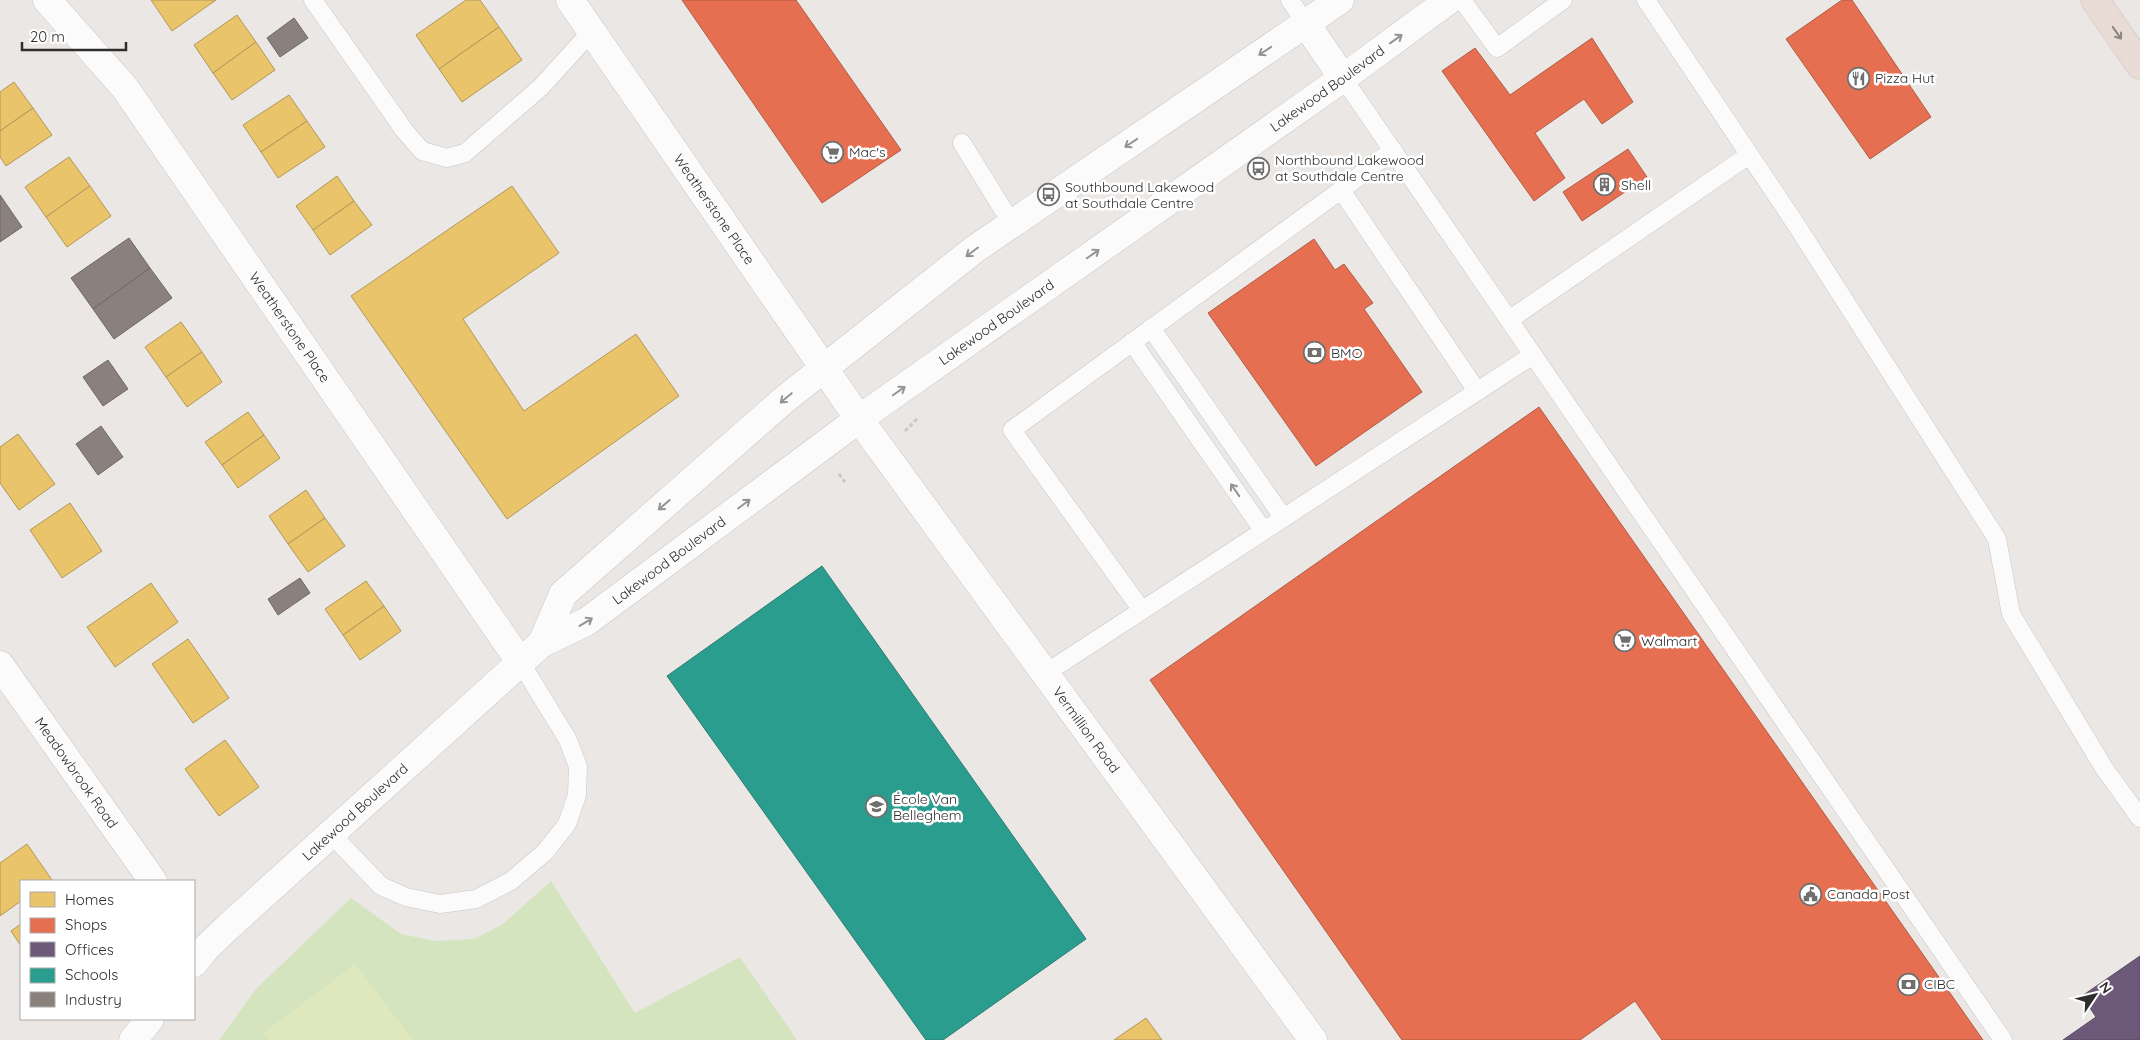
<svg xmlns="http://www.w3.org/2000/svg" width="2140" height="1040" font-family="Quicksand,sans-serif">
<rect width="100%" height="100%" fill="#ebe7e4"/>
<path fill="#d3e4bf" d="M551 881 635 1013 740 957 797 1040H219L256 989 351 898 401 934 435 941 474 939 503 924Z"/>
<path fill="#dee8bc" d="M355 964 413 1040H269L263 1033Z"/>
<g fill="#e9c46a" stroke="#b19758">
<path d="M151 0H216L172 31Z"/>
<path d="M466 0H480L499 27 439 69 416 35Z"/>
<path d="M237 15 256 42 213 73 194 45Z"/>
<path d="M499 27 522 60 462 102 439 69Z"/>
<path d="M256 42 275 70 232 100 213 73Z"/>
<path d="M14 82 33 108 0 131V92Z"/>
<path d="M289 95 307 121 261 152 243 125Z"/>
<path d="M33 108 52 135 6 166 0 157V131Z"/>
<path d="M307 121 325 147 278 178 261 152Z"/>
<path d="M69 157 90 186 46 217 25 187Z"/>
<path d="M337 176 354 201 313 230 296 206Z"/>
<path d="M90 186 111 216 67 247 46 217Z"/>
<path d="M512 186 559 253 463 319 524 411 636 334 679 396 507 519 351 296Z"/>
<path d="M354 201 372 225 330 255 313 230Z"/>
<path d="M181 322 202 352 166 377 145 347Z"/>
<path d="M202 352 222 382 187 407 166 377Z"/>
<path d="M248 412 264 435 222 465 205 442Z"/>
<path d="M18 434 55 484 19 510 0 483V447Z"/>
<path d="M264 435 280 458 238 488 222 465Z"/>
<path d="M306 490 325 518 288 544 269 516Z"/>
<path d="M70 503 102 551 62 578 30 530Z"/>
<path d="M325 518 345 546 308 572 288 544Z"/>
<path d="M366 581 384 606 343 635 325 609Z"/>
<path d="M151 583 178 622 115 667 87 627Z"/>
<path d="M384 606 401 631 360 660 343 635Z"/>
<path d="M188 639 229 698 193 723 152 664Z"/>
<path d="M225 740 259 787 219 816 185 769Z"/>
<path d="M27 844 52 880 50 881H21V901L0 916V863Z"/>
<path d="M21 924V946L11 931Z"/>
<path d="M1146 1018 1162 1040H1114Z"/>
</g>
<g fill="#e76f51" stroke="#b05c46">
<path d="M682 0H796L901 150 822 203Z"/>
<path d="M1842 0H1852L1931 117 1870 159 1786 39Z"/>
<path d="M1592 38 1633 102 1602 124 1584 99 1535 133 1565 178 1534 201 1442 71 1475 48 1510 95Z"/>
<path d="M1628 149 1647 177 1582 221 1563 192Z"/>
<path d="M1314 239 1335 270 1344 264 1373 303 1364 309 1422 392 1316 466 1208 313Z"/>
<path d="M1539 407 1983 1040H1662L1635 1001 1580 1040H1402L1150 680Z"/>
</g>
<path fill="#6d597a" stroke="#5a4c63" d="M2140 956V1040H2063L2096 1017 2082 996Z"/>
<path fill="#2a9d8f" stroke="#2b7c72" d="M822 566 1086 939 943 1040H926L667 676Z"/>
<g fill="#8a817c" stroke="#6e6865">
<path d="M294 18 308 38 280 57 267 38Z"/>
<path d="M0 195 22 227 0 242Z"/>
<path d="M129 238 150 268 93 309 71 278Z"/>
<path d="M150 268 172 298 114 339 93 309Z"/>
<path d="M108 360 128 389 103 406 83 377Z"/>
<path d="M101 426 123 457 98 475 76 444Z"/>
<path d="M300 578 310 593 278 615 268 599Z"/>
</g>
<g fill="none" stroke-linecap="round" stroke-linejoin="round">
<defs>
<g id="lane">
<path d="M313 0 404 130 422 151 447 158 465 153 541 87 591 32"/>
<path d="M1290 0 1306 24"/>
<path d="M1462 0 1497 48 1563 0"/>
<path d="M1646 0 1797 226 1997 539 2011 614 2104 768 2140 818"/>
<path d="M1343 78 2003 1040"/>
<path d="M962 143 1012 224"/>
<path d="M1393 150 1341 190 1477 391"/>
<path d="M1509 320 1749 155"/>
<path d="M1151 328 1283 517"/>
<path d="M1132 342 1263 530"/>
<path d="M1141 609 1012 430 1341 190"/>
<path d="M1046 673 1533 355"/>
<path d="M331 834 381 886 406 897 440 904 476 899 511 881 545 852 567 824 577 795 578 767 568 740 521 663"/>
</g>
<g id="street">
<path id="s1" d="M47 0 125 88 521 663"/>
<path id="s2" d="M570 0 859 419 1313 1040"/>
<path d="M1306 24 1343 78"/>
<path id="s3" d="M0 665 153 881"/>
</g>
<g id="secondary">
<path d="M542 643 563 594 785 399 975 249 1340 0"/>
<path id="s4" d="M194 963 205 949 229 926 542 643 586 622 859 419 1343 78 1449 0"/>
<path d="M133 1040 150 1019"/>
</g>
<path id="highway" d="M2095 0 2140 65"/>
</defs>
<use href="#lane" stroke="#c7c6c6" stroke-width="19"/>
<use href="#street" stroke="#c7c6c6" stroke-width="29"/>
<use href="#secondary" stroke="#c7c6c6" stroke-width="29"/>
<use href="#highway" stroke="#c6c4c4" stroke-width="29"/>
<g stroke="#c8c7c7" stroke-width="3" stroke-dasharray="4 2.5" stroke-linecap="butt">
<path d="M905 431 917 419"/>
<path d="M839 474 845 482"/>
</g>
<use href="#lane" stroke="#fcfbfb" stroke-width="18"/>
<use href="#street" stroke="#fcfbfb" stroke-width="28"/>
<use href="#secondary" stroke="#fcfbfb" stroke-width="28"/>
<use href="#highway" stroke="#e9dcd6" stroke-width="28"/>
</g>
<defs><path id="oneway-shaft" d="M-6 0H5M1.5-3L5.5 0L1.5 3" fill="none" stroke-width="1.6" stroke-linecap="round" stroke-linejoin="round" transform="scale(1.25)"/></defs>
<use stroke="#8c8582" href="#oneway-shaft" transform="translate(2117 33) rotate(55)"/>
<g stroke="#959494">
<use href="#oneway-shaft" transform="translate(1396 39) rotate(-36)"/>
<use href="#oneway-shaft" transform="translate(1265 51) rotate(146)"/>
<use href="#oneway-shaft" transform="translate(1131 143) rotate(146)"/>
<use href="#oneway-shaft" transform="translate(972 252) rotate(143)"/>
<use href="#oneway-shaft" transform="translate(1093 254) rotate(-35)"/>
<use href="#oneway-shaft" transform="translate(899 391) rotate(-35)"/>
<use href="#oneway-shaft" transform="translate(786 398) rotate(140)"/>
<use href="#oneway-shaft" transform="translate(1235 490) rotate(-125)"/>
<use href="#oneway-shaft" transform="translate(744 504) rotate(-37)"/>
<use href="#oneway-shaft" transform="translate(664 505) rotate(139)"/>
<use href="#oneway-shaft" transform="translate(586 622) rotate(-31)"/>
</g>
<defs>
<symbol id="restaurant-ring" viewBox="-11 -11 22 22"><circle r="9.5" fill="#fff" stroke="#706f6e" stroke-width="1.5"/><path d="M-5-6h1v4h1v-4h1v4h1v-4h1v5L-1.5 .5V6h-2V.5L-5-1ZM5-6V6H3V1.5H1.5Q1.5-4 5-6Z" fill="#706f6e"/></symbol>
<symbol id="supermarket-ring" viewBox="-11 -11 22 22"><circle r="9.5" fill="#fff" stroke="#706f6e" stroke-width="1.5"/><path d="M-6-5.5h2.5l.6 2H6L4.5 2H-2.5L-4.4-4H-6ZM-1.5 3.2a1.3 1.3 0 1 0 .1 0ZM3 3.2a1.3 1.3 0 1 0 .1 0Z" fill="#706f6e"/></symbol>
<symbol id="bus-ring" viewBox="-11 -11 22 22"><circle r="9.5" fill="#fff" stroke="#706f6e" stroke-width="1.5"/><path d="M-5-6H5V4H4V6H2V4H-2V6H-4V4H-5ZM-3.5-4V0h7V-4ZM-3.5 1.2v1.5H-2V1.2ZM2 1.2v1.5H3.5V1.2Z" fill="#706f6e"/></symbol>
<symbol id="building-ring" viewBox="-11 -11 22 22"><circle r="9.5" fill="#fff" stroke="#706f6e" stroke-width="1.5"/><path d="M-4-6H4V6H1V3H-1V6H-4ZM-2.5-4.3h1.7v1.8h-1.7ZM.8-4.3h1.7v1.8H.8ZM-2.5-1h1.7V.8h-1.7ZM.8-1h1.7V.8H.8Z" fill="#706f6e"/></symbol>
<symbol id="bank-ring" viewBox="-11 -11 22 22"><circle r="9.5" fill="#fff" stroke="#706f6e" stroke-width="1.5"/><path d="M-6-4H6V4H-6ZM0-2.3a2.3 2.3 0 1 0 0 4.6a2.3 2.3 0 1 0 0-4.6Z" fill="#706f6e"/></symbol>
<symbol id="school-ring" viewBox="-11 -11 22 22"><circle r="9.5" fill="#fff" stroke="#706f6e" stroke-width="1.5"/><path d="M0-5L7-2L0 1L-7-2ZM-4 1L0 2.5L4 1V4Q0 6-4 4Z" fill="#706f6e"/></symbol>
<symbol id="civic-ring" viewBox="-11 -11 22 22"><circle r="9.5" fill="#fff" stroke="#706f6e" stroke-width="1.5"/><path d="M-.6-6.5H3V-4.5H.6V-3L4-1V1h2V6H-6V1h2V-1L-.6-3ZM-1.2 2.5V6h2.4V2.5Z" fill="#706f6e"/></symbol>
</defs>
<g fill-rule="evenodd">
<use href="#restaurant-ring" x="1846" y="66" width="25" height="25"/>
<use href="#supermarket-ring" x="820" y="140" width="25" height="25"/>
<use href="#bus-ring" x="1246" y="156" width="25" height="25"/>
<use href="#building-ring" x="1592" y="172" width="25" height="25"/>
<use href="#bus-ring" x="1036" y="182" width="25" height="25"/>
<use href="#bank-ring" x="1302" y="340" width="25" height="25"/>
<use href="#supermarket-ring" x="1612" y="628" width="25" height="25"/>
<use href="#school-ring" x="864" y="794" width="25" height="25"/>
<use href="#civic-ring" x="1798" y="882" width="25" height="25"/>
<use href="#bank-ring" x="1896" y="972" width="25" height="25"/>
</g>
<g text-anchor="middle" dominant-baseline="central" stroke-width="5" stroke-linejoin="round" paint-order="stroke">
<g font-size="14" fill="#2e2e2e" stroke="#fff" text-anchor="start">
<text x="1875" y="78">Pizza Hut</text>
<text x="849" y="152">Mac's</text>
<text x="1275" y="160">Northbound Lakewood<tspan x="1275" dy="16">at Southdale Centre</tspan></text>
<text x="1621" y="185">Shell</text>
<text x="1065" y="187">Southbound Lakewood<tspan x="1065" dy="16">at Southdale Centre</tspan></text>
<text x="1331" y="353">BMO</text>
<text x="1641" y="641">Walmart</text>
<text x="893" y="799">École Van<tspan x="893" dy="16">Belleghem</tspan></text>
<text x="1827" y="894">Canada Post</text>
<text x="1924" y="984">CIBC</text>
</g>
<g font-size="14" fill="#2e2e2e" stroke="#fff">
<text stroke="none"><textPath href="#s4" startOffset="1435">Lakewood Boulevard</textPath></text>
<text stroke="none"><textPath href="#s2" startOffset="254">Weatherstone Place</textPath></text>
<text stroke="none"><textPath href="#s4" startOffset="1030">Lakewood Boulevard</textPath></text>
<text stroke="none"><textPath href="#s1" startOffset="408">Weatherstone Place</textPath></text>
<text stroke="none"><textPath href="#s4" startOffset="625">Lakewood Boulevard</textPath></text>
<text stroke="none"><textPath href="#s2" startOffset="894">Vermillion Road</textPath></text>
<text stroke="none"><textPath href="#s3" startOffset="132">Meadowbrook Road</textPath></text>
<text stroke="none"><textPath href="#s4" startOffset="221">Lakewood Boulevard</textPath></text>
</g>
</g>
<rect x="20" y="880" width="175" height="140" fill="#ffffff" stroke="#ababab"/>
<rect x="30" y="892" width="25" height="15" fill="#e9c46a" stroke="#ababab"/>
<text x="65" y="905" font-size="15" fill="#2e2e2e">Homes</text>
<rect x="30" y="918" width="25" height="15" fill="#e76f51" stroke="#ababab"/>
<text x="65" y="930" font-size="15" fill="#2e2e2e">Shops</text>
<rect x="30" y="942" width="25" height="15" fill="#6d597a" stroke="#ababab"/>
<text x="65" y="955" font-size="15" fill="#2e2e2e">Offices</text>
<rect x="30" y="968" width="25" height="15" fill="#2a9d8f" stroke="#ababab"/>
<text x="65" y="980" font-size="15" fill="#2e2e2e">Schools</text>
<rect x="30" y="992" width="25" height="15" fill="#8a817c" stroke="#ababab"/>
<text x="65" y="1005" font-size="15" fill="#2e2e2e">Industry</text>
<g transform="translate(2095 995) rotate(55)" stroke="#ffffff" stroke-width="4" paint-order="stroke">
<path d="M0-4L9 19L0 12L-9 19Z" fill="#2e2e2e"/>
<text y="-8" font-size="14" font-weight="bold" text-anchor="middle" fill="#2e2e2e">N</text>
</g>
<path d="M22 42v8h104v-8" fill="none" stroke="#2e2e2e" stroke-width="2.5"/>
<text x="30" y="42" font-size="15" fill="#2e2e2e" stroke="#ffffff" stroke-width="4" paint-order="stroke">20 m</text>
</svg>
